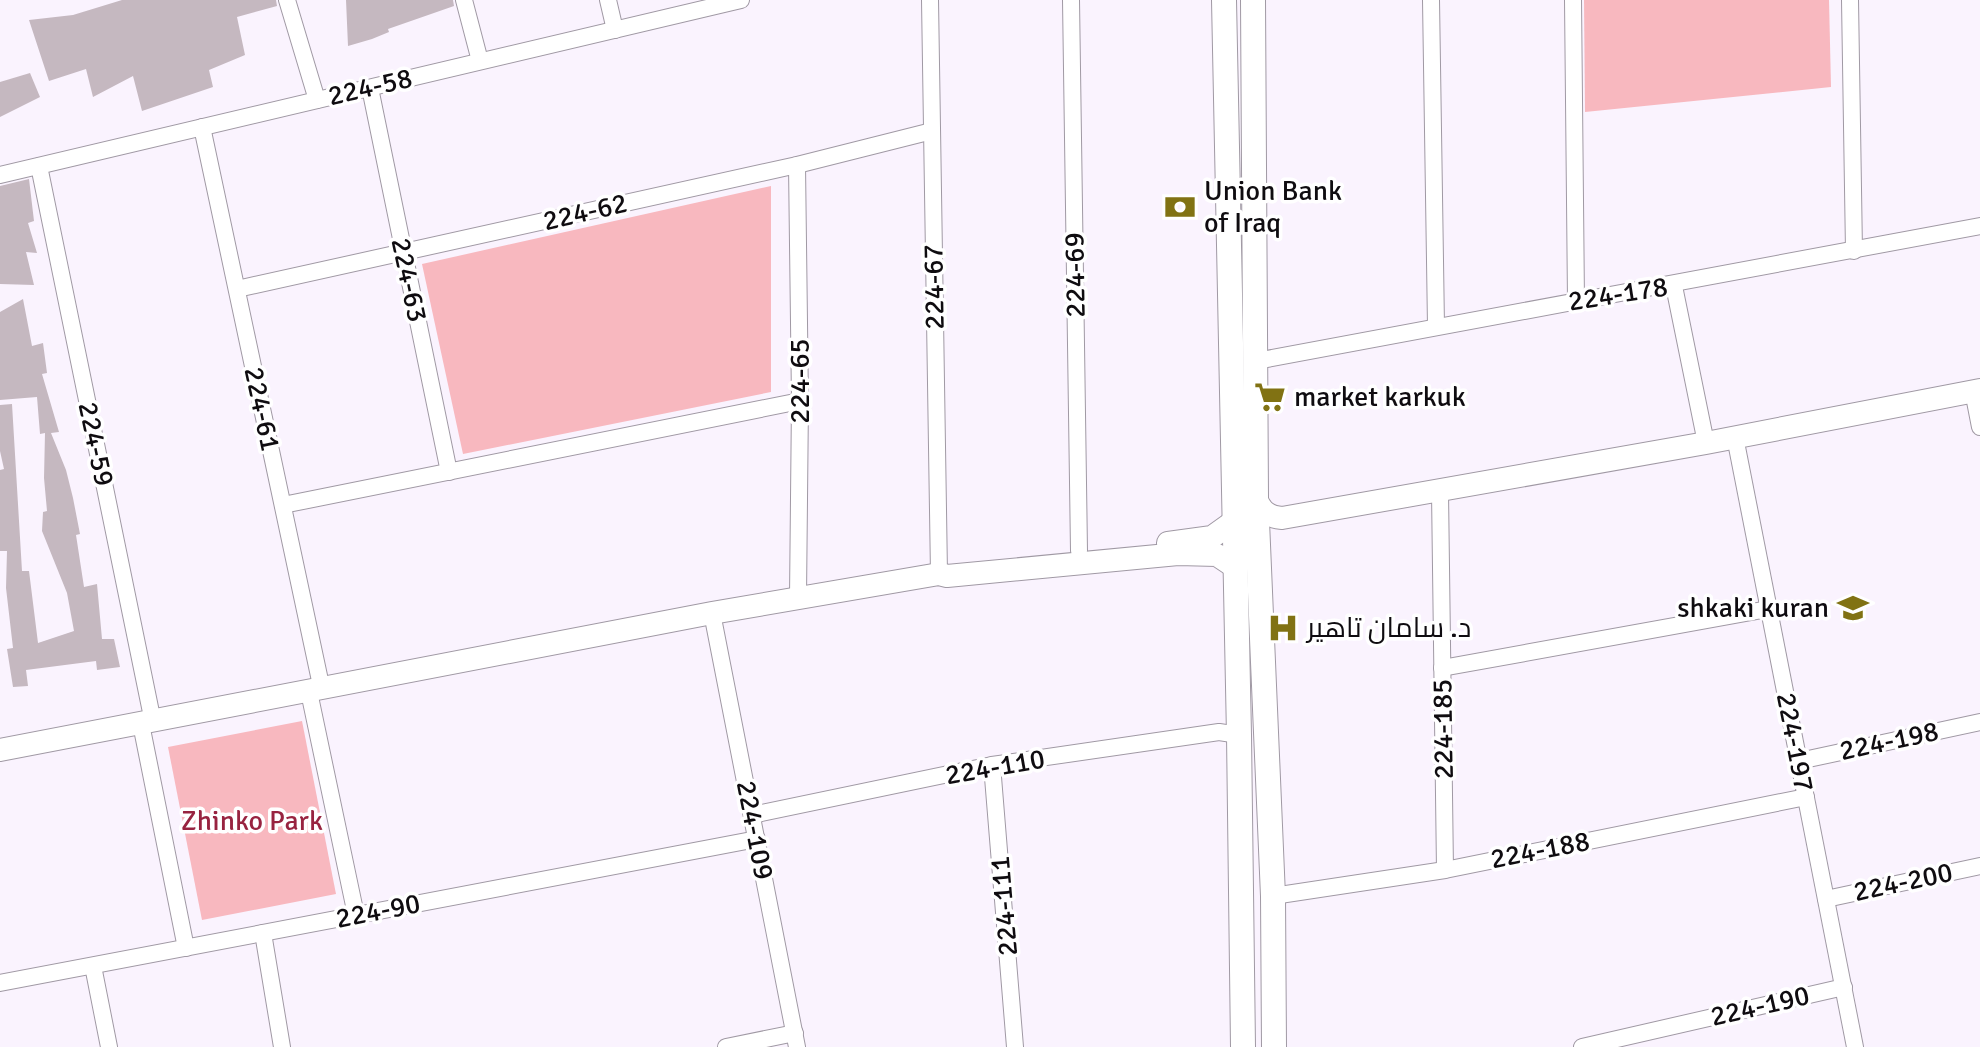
<svg xmlns="http://www.w3.org/2000/svg" width="1980" height="1047" font-family="Signika,Cairo,sans-serif">
<rect width="100%" height="100%" fill="#faf3fe"/>
<g fill="#f8b8bf">
<path d="M1584 0H1829L1831 87 1585 112Z"/>
<path d="M771 186V392L463 454 422 264Z"/>
<path d="M302 721 336 894 202 920 168 747Z"/>
</g>
<g fill="#c5b8c0">
<path d="M122 0H276L277 6 237 17 245 55 209 70 213 87 142 111 133 76 93 97 86 69 49 81 29 20 73 15Z"/>
<path d="M346 0H453L454 6 388 29 389 32 372 39 348 46Z"/>
<path d="M30 73 40 97 0 117V82Z"/>
<path d="M29 179 34 221 28 223 37 253 26 252 34 285 0 284V186Z"/>
<path d="M23 299 32 346 43 343 47 373 42 374 59 432 51 433 66 470 73 498 80 534 76 535 84 587 97 584 102 639H114L120 667 97 670 96 661 26 670 28 686 13 687 7 649 13 648 6 588 7 551H0V470L4 469 0 451V405L12 404 22 571H29L38 643 74 631 67 593 42 531 43 512 47 511 44 478 45 433 40 434 37 397 0 400V312Z"/>
</g>
<g fill="none" stroke-linecap="round" stroke-linejoin="round">
<defs>
<g id="street">
<path d="M287 0 317 100"/>
<path d="M464 0 480 61"/>
<path d="M608 0 615 30"/>
<path d="M930 0 939 574"/>
<path d="M1071 0 1079 551"/>
<path d="M1431 0 1436 326"/>
<path d="M1573 0 1576 301"/>
<path d="M1850 0 1854 251"/>
<path d="M370 88 449 472"/>
<path d="M202 127 322 690"/>
<path d="M797 165 800 401 798 597"/>
<path d="M39 166 153 722"/>
<path d="M0 175 741 0"/>
<path d="M1674 286 1706 443"/>
<path d="M237 289 797 165 932 131"/>
<path d="M1256 361C1497 314 1739 273 1980 226"/>
<path d="M1973 391 1980 427"/>
<path d="M1735 437 1855 1047"/>
<path d="M1440 492 1445 870"/>
<path d="M283 505 800 401"/>
<path d="M712 613 797 1047"/>
<path d="M1442 668 1768 609"/>
<path d="M309 692 356 915"/>
<path d="M141 724 186 948"/>
<path d="M1799 761 1980 722"/>
<path d="M992 765 1015 1047"/>
<path d="M752 815 992 765 1219 732 1239 735"/>
<path d="M1273 896 1445 870 1806 797"/>
<path d="M1826 899 1980 866"/>
<path d="M263 933 282 1047"/>
<path d="M93 966 109 1047"/>
<path d="M0 983 757 839"/>
<path d="M726 1047 795 1033"/>
<path d="M1582 1047 1844 987"/>
</g>
<g id="secondary">
<path d="M1256 498C1261 511 1268 517 1282 518L1706 443 1980 390"/>
<path d="M1168 543 1212 537 1233 522"/>
<path d="M0 750 712 613 939 574 947 576 1178 554 1217 555 1235 567"/>
</g>
<g id="primary">
<path d="M1224 0 1239 735 1243 1047"/>
<path d="M1253 0 1256 498 1273 896 1274 1047"/>
</g>
</defs>
<use href="#street" stroke="#a099a4" stroke-width="18"/>
<use href="#secondary" stroke="#a099a4" stroke-width="24"/>
<use href="#primary" stroke="#a099a4" stroke-width="26"/>
<use href="#street" stroke="#fff" stroke-width="16"/>
<use href="#secondary" stroke="#fff" stroke-width="22"/>
<use href="#primary" stroke="#fff" stroke-width="24"/>
</g>
<defs>
<symbol id="bank-bare" viewBox="-9 -9 18 18"><path d="M-6-4H6V4H-6ZM0-2.3a2.3 2.3 0 1 0 0 4.6a2.3 2.3 0 1 0 0-4.6Z" fill="#817213" stroke="#fff" stroke-width="2.5" paint-order="stroke"/></symbol>
<symbol id="supermarket-bare" viewBox="-9 -9 18 18"><path d="M-6-5.5h2.5l.6 2H6L4.5 2H-2.5L-4.4-4H-6ZM-1.5 3.2a1.3 1.3 0 1 0 .1 0ZM3 3.2a1.3 1.3 0 1 0 .1 0Z" fill="#817213" stroke="#fff" stroke-width="2.5" paint-order="stroke"/></symbol>
<symbol id="school-bare" viewBox="-9 -9 18 18"><path d="M0-5L7-2L0 1L-7-2ZM-4 1L0 2.5L4 1V4Q0 6-4 4Z" fill="#817213" stroke="#fff" stroke-width="2.5" paint-order="stroke"/></symbol>
<symbol id="hospital-bare" viewBox="-9 -9 18 18"><path d="M-5-5h3v3.5h4V-5h3V5h-3V1.5h-4V5h-3Z" fill="#817213" stroke="#fff" stroke-width="2.5" paint-order="stroke"/></symbol>
</defs>
<g fill-rule="evenodd">
<use href="#bank-bare" x="1158" y="185" width="44" height="44"/>
<use href="#supermarket-bare" x="1248" y="375" width="44" height="44"/>
<use href="#school-bare" x="1831" y="586" width="44" height="44"/>
<use href="#hospital-bare" x="1261" y="606" width="44" height="44"/>
</g>
<g text-anchor="middle" dominant-baseline="central" stroke-width="7" stroke-linejoin="round" paint-order="stroke">
<g font-size="28" fill="#0f0c10" stroke="#fff">
<text transform="translate(370 87) rotate(-13)">224-58</text>
<text transform="translate(585 212) rotate(-13)">224-62</text>
<text transform="translate(1075 275) rotate(-91)">224-69</text>
<text transform="translate(409 280) rotate(78)">224-63</text>
<text transform="translate(934 287) rotate(-91)">224-67</text>
<text transform="translate(1618 294) rotate(-9)">224-178</text>
<text transform="translate(800 381) rotate(-90)">224-65</text>
<text transform="translate(262 409) rotate(78)">224-61</text>
<text transform="translate(96 444) rotate(78)">224-59</text>
<text transform="translate(1443 729) rotate(-91)">224-185</text>
<text transform="translate(1889 741) rotate(-12)">224-198</text>
<text transform="translate(1795 742) rotate(79)">224-197</text>
<text transform="translate(995 767) rotate(-10)">224-110</text>
<text transform="translate(755 830) rotate(79)">224-109</text>
<text transform="translate(1540 850) rotate(-11)">224-188</text>
<text transform="translate(1903 882) rotate(-12)">224-200</text>
<text transform="translate(1004 906) rotate(-95)">224-111</text>
<text transform="translate(378 911) rotate(-11)">224-90</text>
<text transform="translate(1760 1006) rotate(-13)">224-190</text>
</g>
<g font-size="28" fill="#0f0c10" stroke="#fff" text-anchor="start">
<text x="1204" y="191">Union Bank<tspan x="1204" dy="32">of Iraq</tspan></text>
<text x="1294" y="397">market karkuk</text>
<text x="1829" y="608" text-anchor="end">shkaki kuran</text>
<text x="1307" y="628">د. سامان تاهیر</text>
</g>
<g font-size="28" fill="#982340" stroke="#fff">
<text x="252" y="821">Zhinko Park</text>
</g>
</g>
</svg>
